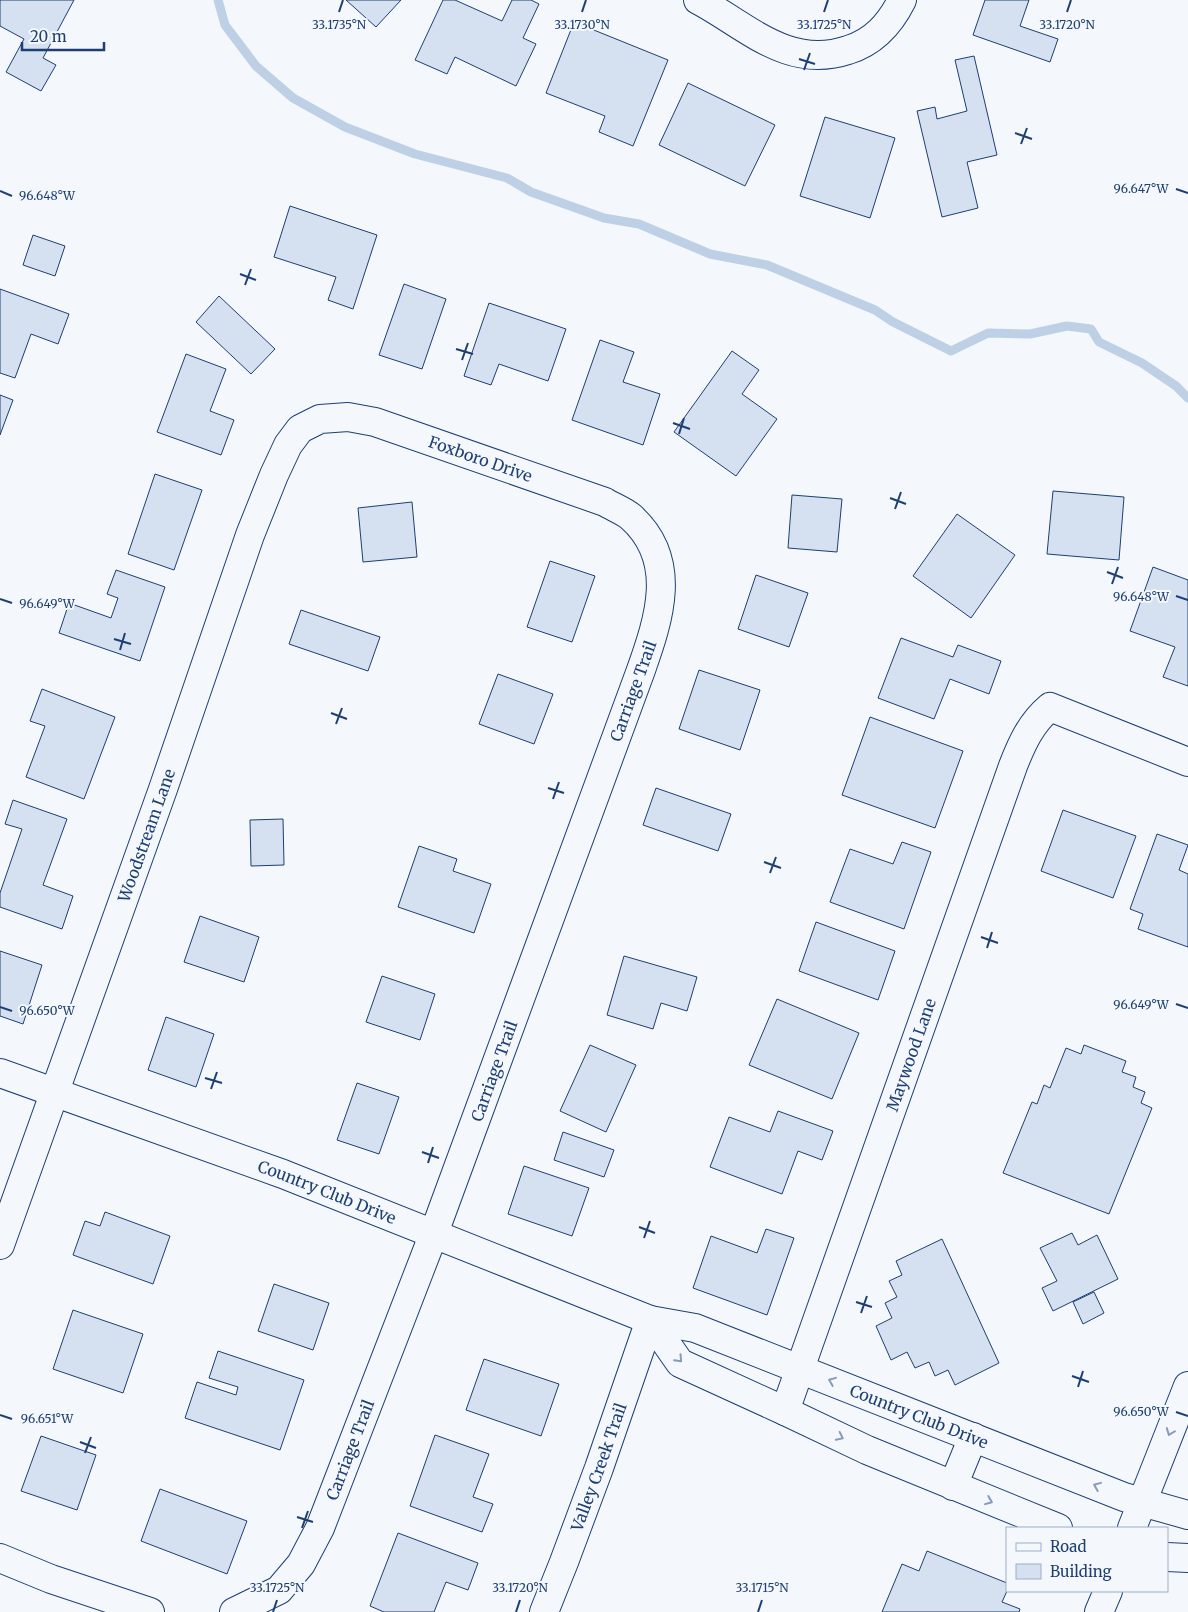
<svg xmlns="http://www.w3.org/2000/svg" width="1188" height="1612" font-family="Merriweather,serif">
<rect width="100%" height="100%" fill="#f4f7fb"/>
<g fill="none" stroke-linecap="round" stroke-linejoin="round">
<path stroke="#bed0e5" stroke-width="9" d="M218 0 225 25 256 66 293 98 345 127 415 154 507 178 531 192 604 218 639 224 710 254 767 265 875 310 893 322 951 351 988 333 1030 334 1067 326 1091 329 1099 342 1142 363 1176 386 1188 398"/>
</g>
<g fill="#d5e0f0" stroke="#1d3f73">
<path d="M0 0H74L43 58 56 65 41 91 6 72 24 39 0 26Z"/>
<path d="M346 0H401L376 27Z"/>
<path d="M443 0H455L502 21 512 0H531L539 4 523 38 536 44 516 86 455 57 447 74 415 60Z"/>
<path d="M985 0H1029L1020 26 1058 39 1050 62 973 35Z"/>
<path d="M574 22 668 60 633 146 599 132 605 116 546 93Z"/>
<path d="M974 56 997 155 967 162 978 208 942 217 917 111 935 107 937 119 967 111 955 60Z"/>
<path d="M688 83 775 125 745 186 659 145Z"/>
<path d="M825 117 895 138 870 218 800 196Z"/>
<path d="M290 206 377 235 353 309 328 300 336 277 274 257Z"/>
<path d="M33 235 65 246 55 276 23 265Z"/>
<path d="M404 284 446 299 422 369 379 355Z"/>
<path d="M0 289 69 314 58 344 31 334 15 378 0 373Z"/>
<path d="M219 296 275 349 251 374 196 322Z"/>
<path d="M489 303 566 329 548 381 499 364 491 385 464 376Z"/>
<path d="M600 340 634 352 623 382 660 394 643 445 572 420Z"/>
<path d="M732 351 759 370 742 394 777 419 736 476 674 432Z"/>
<path d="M186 354 226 369 210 411 234 420 221 455 157 432Z"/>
<path d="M0 395 13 400 0 435Z"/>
<path d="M155 474 202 490 174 570 128 554Z"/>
<path d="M1053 491 1124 497 1119 560 1047 554Z"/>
<path d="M792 495 842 499 837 552 788 548Z"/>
<path d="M412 502 417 557 363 562 358 508Z"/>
<path d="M957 514 1015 555 971 618 913 576Z"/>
<path d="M550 561 595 576 572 642 527 627Z"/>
<path d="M1153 567 1188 580V686L1163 677 1175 647 1130 631Z"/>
<path d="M116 570 165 587 140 661 59 633 69 603 111 618 118 598 107 594Z"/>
<path d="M756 575 808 593 789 647 738 629Z"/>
<path d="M301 610 380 637 368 671 289 644Z"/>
<path d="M901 638 953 657 958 645 1001 661 989 694 950 679 934 719 878 698Z"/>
<path d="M699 670 760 690 740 750 679 729Z"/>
<path d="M498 674 553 694 534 744 479 724Z"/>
<path d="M42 689 115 717 84 799 26 777 45 726 30 721Z"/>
<path d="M870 717 963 751 935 828 842 795Z"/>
<path d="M656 788 731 814 718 851 643 825Z"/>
<path d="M13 800 67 819 43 885 73 896 62 929 0 907V893L22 829 5 824Z"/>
<path d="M1063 810 1136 836 1113 898 1041 871Z"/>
<path d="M283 819 284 865 251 866 250 820Z"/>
<path d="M1157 834 1188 845 1179 870 1188 874V947L1138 929 1143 914 1130 909Z"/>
<path d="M902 842 931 852 904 929 830 902 850 849 893 864Z"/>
<path d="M419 846 457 859 453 871 491 884 474 933 398 907Z"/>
<path d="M200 916 259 937 244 982 184 962Z"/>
<path d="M816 922 895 951 878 1000 799 971Z"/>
<path d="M0 951 42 965 23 1024 0 1016Z"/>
<path d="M624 956 697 977 687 1011 661 1003 653 1029 607 1015Z"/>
<path d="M382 976 435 994 420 1040 366 1022Z"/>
<path d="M777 999 859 1033 832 1099 749 1065Z"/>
<path d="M166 1017 214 1034 196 1087 148 1070Z"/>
<path d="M590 1045 636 1065 606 1132 560 1111Z"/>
<path d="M1084 1045 1126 1061 1122 1072 1136 1077 1133 1087 1145 1092 1141 1103 1152 1108 1109 1214 1003 1173 1032 1102 1037 1104 1044 1085 1050 1088 1066 1048 1081 1054Z"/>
<path d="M357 1083 399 1097 379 1154 337 1140Z"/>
<path d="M778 1111 833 1131 822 1160 798 1151 782 1194 710 1167 729 1117 770 1132Z"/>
<path d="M563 1132 614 1150 604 1177 554 1160Z"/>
<path d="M524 1166 589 1188 572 1236 508 1214Z"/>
<path d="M105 1212 170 1236 153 1284 73 1255 85 1221 100 1226Z"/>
<path d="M766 1229 794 1238 767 1315 693 1288 711 1236 757 1253Z"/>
<path d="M1072 1233 1078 1245 1097 1235 1118 1279 1053 1311 1042 1288 1057 1281 1040 1248Z"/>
<path d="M942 1239 999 1363 955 1385 948 1370 935 1376 929 1362 915 1368 907 1352 891 1360 876 1326 892 1318 885 1303 897 1297 889 1281 902 1275 896 1261Z"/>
<path d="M274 1284 329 1303 313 1350 258 1331Z"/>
<path d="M1094 1292 1104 1313 1083 1324 1073 1302Z"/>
<path d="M73 1310 143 1334 123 1393 53 1369Z"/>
<path d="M218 1351 304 1380 280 1450 185 1418 197 1382 236 1395 238 1387 209 1378Z"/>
<path d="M484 1359 559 1384 541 1436 466 1410Z"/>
<path d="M435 1435 489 1454 473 1497 493 1504 482 1532 410 1506Z"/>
<path d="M41 1436 96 1455 77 1510 21 1491Z"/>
<path d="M160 1489 247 1521 227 1574 141 1541Z"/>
<path d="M398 1533 478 1563 468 1590 446 1582 434 1612H384L370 1606Z"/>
<path d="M927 1551 1007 1583V1591L1002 1602 1020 1609 1019 1612H882L902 1564 919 1571Z"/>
</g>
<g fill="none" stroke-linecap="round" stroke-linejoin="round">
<defs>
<g id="minor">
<path d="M698 0C747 26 788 70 848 50 874 42 890 24 902 0"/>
<path id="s1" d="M0 1073 283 1174 650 1320 695 1328 1124 1497 1188 1515"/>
<path id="s2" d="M0 1245 163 789 250 535 274 475 288 445 300 429 320 419 348 417 375 422 605 502C613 507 624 511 631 517 679 560 659 619 641 670L434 1233 320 1528 301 1564 279 1590 234 1612"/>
<path d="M650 1320 680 1363 785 1411 867 1450 1058 1528"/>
<path id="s3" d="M785 1411 1013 766C1022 743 1031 723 1050 707L1188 762"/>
<path d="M953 1486 973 1437"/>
<path d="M1167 1557 1188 1558"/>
<path d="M0 1558 51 1579 150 1612"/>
<path id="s4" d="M544 1612 564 1562 599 1468 650 1320"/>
</g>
<g id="major">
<path d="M1132 1528 1188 1386"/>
<path d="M1099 1612 1108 1591"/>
</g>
</defs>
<use href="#minor" stroke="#1d3f73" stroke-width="30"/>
<use href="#major" stroke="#1d3f73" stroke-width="30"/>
<use href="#minor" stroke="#f4f7fb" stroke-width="28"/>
<use href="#major" stroke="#f4f7fb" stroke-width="28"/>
</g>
<defs><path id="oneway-chevron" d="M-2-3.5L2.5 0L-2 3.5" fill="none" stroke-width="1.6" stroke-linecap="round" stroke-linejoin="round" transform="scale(1.25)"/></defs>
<g stroke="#889bb7">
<use href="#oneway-chevron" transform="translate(679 1359) rotate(47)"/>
<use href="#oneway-chevron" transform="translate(832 1381) rotate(-158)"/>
<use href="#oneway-chevron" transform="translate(1170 1432) rotate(111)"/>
<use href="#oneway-chevron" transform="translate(840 1437) rotate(26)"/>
<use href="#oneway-chevron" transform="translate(1097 1486) rotate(-158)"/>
<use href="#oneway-chevron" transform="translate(989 1501) rotate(22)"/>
</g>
<path fill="none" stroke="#1d3f73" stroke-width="2" d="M339 12 343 0M582 12 586 0M824 12 828 0M1067 12 1071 0M799 59 815 64M804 70 810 53M1015 133 1032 139M1021 144 1027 128M1176 189 1188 193M0 191 12 196M240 274 256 280M245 285 251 269M456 349 473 354M462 360 468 343M673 423 690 429M679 434 684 418M890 498 906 504M895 509 901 492M1107 572 1123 578M1112 584 1118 567M1176 596 1188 600M0 599 12 603M114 639 131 644M120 650 125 633M331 713 347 719M336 724 342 708M548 788 564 793M553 799 559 782M764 862 781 868M770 873 776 857M981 937 998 943M987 948 992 932M1176 1004 1188 1008M0 1007 12 1011M205 1078 222 1083M211 1089 217 1072M422 1152 439 1158M428 1163 433 1147M639 1227 655 1233M644 1238 650 1221M856 1302 872 1307M861 1313 867 1296M1072 1376 1089 1382M1078 1387 1083 1371M1176 1412 1188 1416M0 1415 12 1419M80 1442 96 1448M85 1453 91 1437M297 1517 313 1522M302 1528 308 1511M273 1612 277 1600M516 1612 520 1600M758 1612 762 1600"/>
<g text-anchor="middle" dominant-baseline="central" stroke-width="4" stroke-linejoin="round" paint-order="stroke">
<g font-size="16" fill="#1d3f73" stroke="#f4f7fb">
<text stroke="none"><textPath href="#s2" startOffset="1060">Foxboro Drive</textPath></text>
<text transform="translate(633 691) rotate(-70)">Carriage Trail</text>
<text stroke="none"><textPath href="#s2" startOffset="435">Woodstream Lane</textPath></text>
<text stroke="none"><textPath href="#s3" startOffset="378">Maywood Lane</textPath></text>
<text transform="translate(494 1071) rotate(-70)">Carriage Trail</text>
<text stroke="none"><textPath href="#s1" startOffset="348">Country Club Drive</textPath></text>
<text stroke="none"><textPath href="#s1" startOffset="982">Country Club Drive</textPath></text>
<text transform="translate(350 1450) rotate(-69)">Carriage Trail</text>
<text stroke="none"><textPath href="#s4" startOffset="155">Valley Creek Trail</textPath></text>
</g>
</g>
<g font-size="12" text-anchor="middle" fill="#1d3f73" stroke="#f4f7fb" stroke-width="4" stroke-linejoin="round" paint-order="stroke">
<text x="339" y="29">33.1735°N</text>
<text x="582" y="29">33.1730°N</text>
<text x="824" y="29">33.1725°N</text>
<text x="1067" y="29">33.1720°N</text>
<text x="1141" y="193">96.647°W</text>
<text x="47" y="200">96.648°W</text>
<text x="1141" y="601">96.648°W</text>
<text x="47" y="608">96.649°W</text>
<text x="1141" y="1009">96.649°W</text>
<text x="47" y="1015">96.650°W</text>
<text x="1141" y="1416">96.650°W</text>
<text x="47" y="1423">96.651°W</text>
<text x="277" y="1592">33.1725°N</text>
<text x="520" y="1592">33.1720°N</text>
<text x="762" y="1592">33.1715°N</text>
</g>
<rect x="1006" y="1527" width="162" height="65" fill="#f4f7fb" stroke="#9eadc5"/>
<rect x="1016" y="1543" width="25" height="8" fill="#f4f7fb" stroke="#9eadc5"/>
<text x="1050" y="1552" font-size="15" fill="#1d3f73">Road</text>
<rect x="1016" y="1564" width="25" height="15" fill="#d5e0f0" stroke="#9eadc5"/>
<text x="1050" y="1577" font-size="15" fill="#1d3f73">Building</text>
<path d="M22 42v8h82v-8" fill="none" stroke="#1d3f73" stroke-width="2.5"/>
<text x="30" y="42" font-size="15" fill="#1d3f73" stroke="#f4f7fb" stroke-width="4" paint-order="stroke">20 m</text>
</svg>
